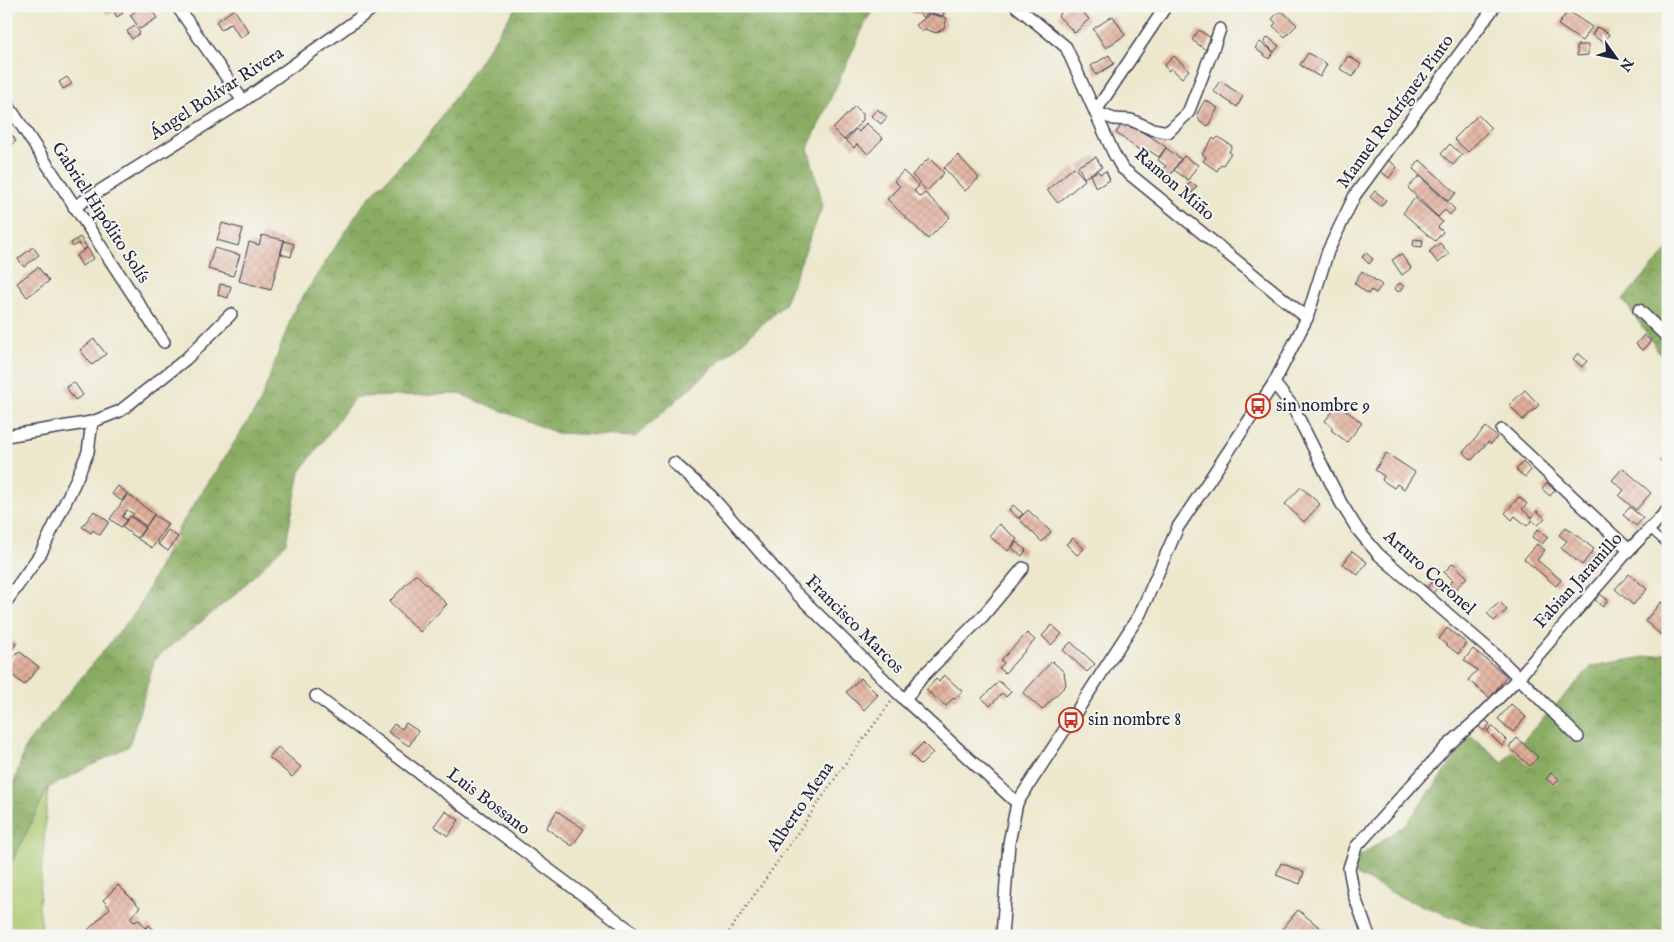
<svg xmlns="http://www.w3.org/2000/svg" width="1674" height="942" font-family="'IM FELL English',serif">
<defs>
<pattern id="forest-crowns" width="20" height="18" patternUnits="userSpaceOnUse" patternTransform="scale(1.25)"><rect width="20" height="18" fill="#89ac62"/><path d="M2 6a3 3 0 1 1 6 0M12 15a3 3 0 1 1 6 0" fill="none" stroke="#708c52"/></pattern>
<pattern id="building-cross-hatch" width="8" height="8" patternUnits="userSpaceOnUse" patternTransform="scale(1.25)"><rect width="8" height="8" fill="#e1af9a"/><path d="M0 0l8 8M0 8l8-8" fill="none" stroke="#c19686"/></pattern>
</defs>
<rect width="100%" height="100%" fill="#f6f6f2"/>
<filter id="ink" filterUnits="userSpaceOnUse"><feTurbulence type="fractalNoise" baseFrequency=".02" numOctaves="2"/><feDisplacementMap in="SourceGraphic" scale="10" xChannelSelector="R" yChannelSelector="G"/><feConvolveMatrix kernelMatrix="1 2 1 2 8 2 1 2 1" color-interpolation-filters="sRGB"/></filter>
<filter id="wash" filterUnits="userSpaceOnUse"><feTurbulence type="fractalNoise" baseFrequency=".0096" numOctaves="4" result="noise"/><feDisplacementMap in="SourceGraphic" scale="20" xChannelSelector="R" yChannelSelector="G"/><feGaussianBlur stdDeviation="1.12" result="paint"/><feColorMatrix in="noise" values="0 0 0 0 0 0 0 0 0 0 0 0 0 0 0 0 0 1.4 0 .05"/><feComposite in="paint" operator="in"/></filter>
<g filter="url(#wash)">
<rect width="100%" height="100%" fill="#ede7cc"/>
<path fill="#acc86f" stroke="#677555" d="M48 788 39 906 43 936H6V874Z"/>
<g fill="url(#forest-crowns)" stroke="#56674e">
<path d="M517 6H875L865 24 808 148 823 205 784 305 635 437 557 433 460 394 355 397 300 472 286 543 238 592 155 659 129 746 48 788 6 874V808L26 745 137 610 180 526 260 403 294 310 365 202 429 135Z"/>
<path d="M1668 250V365L1623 299Z"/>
<path d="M1668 653V936H1503L1405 899 1343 868 1406 824 1471 736 1503 762 1592 666Z"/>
</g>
<g id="blocks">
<g fill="url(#building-cross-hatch)">
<path d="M107 6H114L116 9 107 14 103 9Z"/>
<path d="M143 6H149L157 18 140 29 130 15Z"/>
<path d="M911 6H924L929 13 923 18 919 13H911Z"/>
<path d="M925 6H936L945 9 943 16 931 13Z"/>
<path d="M1067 6H1077L1089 19 1075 33 1058 16Z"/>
<path d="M120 8 123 13 117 17 114 12Z"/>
<path d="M234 9 249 32 240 38 231 23 221 30 216 22Z"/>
<path d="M1281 10 1297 25 1285 37 1273 26 1276 23 1272 19Z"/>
<path d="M1568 11 1592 27 1582 41 1558 25Z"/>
<path d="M930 14 947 18 944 28 936 33 925 29 922 32 916 25Z"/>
<path d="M1113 16 1125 35 1106 48 1093 29Z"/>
<path d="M135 26 140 33 132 39 127 31Z"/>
<path d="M1597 27 1609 34 1604 43 1592 35Z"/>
<path d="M1199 30 1211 38 1206 50 1192 40Z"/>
<path d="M1268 37 1279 46 1274 52 1264 42Z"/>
<path d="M1260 42 1274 52 1269 59 1255 48Z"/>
<path d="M1577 45H1588V55L1577 56Z"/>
<path d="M1308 53 1327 64 1320 77 1300 65Z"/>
<path d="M1109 55 1114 64 1096 75 1091 66Z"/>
<path d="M1174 56 1189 70 1182 78 1171 68 1169 71 1164 66Z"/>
<path d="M1348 56 1361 64 1353 77 1340 69Z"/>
<path d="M67 77 72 84 63 89 59 82Z"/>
<path d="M1220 81 1243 96 1237 107 1213 91Z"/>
<path d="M1205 100 1218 108 1208 126 1200 122 1197 114Z"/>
<path d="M855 106 863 114V120L844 140 833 129Z"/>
<path d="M877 109 887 117 881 124 871 116Z"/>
<path d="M1478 115 1491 128 1468 152 1454 139Z"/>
<path d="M1123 122 1132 128 1133 126 1147 135V134L1166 147 1159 157 1148 150 1145 154 1116 133Z"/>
<path d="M866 123 883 138 868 154 857 144 854 148 846 140 856 129 859 132Z"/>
<path d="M12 135 16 141 11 145 7 138Z"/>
<path d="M1218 137 1232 146 1229 152 1231 153 1223 165 1221 164 1217 171 1203 161 1206 157 1202 154 1213 138 1215 140Z"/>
<path d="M1450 144 1462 155 1453 165 1441 154Z"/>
<path d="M1166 148 1181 159 1167 180 1159 175 1166 166 1158 160Z"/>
<path d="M958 155 979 178 965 191 944 168Z"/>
<path d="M1184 156 1198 165 1188 180 1174 170Z"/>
<path d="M1096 157 1102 167 1084 178 1078 166Z"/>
<path d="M929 158 944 173 927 191 912 175Z"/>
<path d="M1388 160 1397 167 1389 178 1379 170Z"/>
<path d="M1420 160 1456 193 1448 201 1413 169Z"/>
<path d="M1074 167 1085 180 1058 203 1047 190Z"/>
<path d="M903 171 919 186 914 191 920 197 925 193 950 217 928 239 887 199 900 186 894 181Z"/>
<path d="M1098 171 1100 174 1106 171 1110 180 1096 188 1090 175Z"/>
<path d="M1419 176 1455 209 1450 215 1445 210 1438 217 1408 188Z"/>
<path d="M1190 182 1197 186 1192 193 1185 189Z"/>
<path d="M1375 191 1386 200 1381 206 1370 197Z"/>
<path d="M1415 198 1443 222 1438 227 1443 232 1435 241 1403 213Z"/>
<path d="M222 223 243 229 238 246 217 240Z"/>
<path d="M262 235 284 240 271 290 239 281 249 242 259 245Z"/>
<path d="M80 237 87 247 83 250 78 243 73 247 71 243Z"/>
<path d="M1414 239 1423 240 1422 247 1413 246Z"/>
<path d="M284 241 294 244 291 257 281 254Z"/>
<path d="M1440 243 1449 254 1438 263 1429 252Z"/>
<path d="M33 247 39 255 24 267 18 259Z"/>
<path d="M87 248 94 258 82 266 76 256Z"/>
<path d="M214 248 240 255 233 276 208 269Z"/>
<path d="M1366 253 1373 259 1369 264 1362 257Z"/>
<path d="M1401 254 1411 268 1402 275 1392 260Z"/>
<path d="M38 267 49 281 27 297 17 283Z"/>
<path d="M1362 271 1382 285 1376 293 1371 290 1368 294 1354 283Z"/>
<path d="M1400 283 1404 287 1398 292 1394 288Z"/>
<path d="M220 284 231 286 228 298 218 295Z"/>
<path d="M1644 335 1651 341 1642 350 1636 344Z"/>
<path d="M94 339 106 354 92 365 80 350Z"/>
<path d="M1578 353 1587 361 1582 367 1573 359Z"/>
<path d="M74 382 83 395 75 400 66 387Z"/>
<path d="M1525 390 1539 405 1523 420 1509 405Z"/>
<path d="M1338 404 1362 423 1347 442 1331 430 1333 428 1325 421Z"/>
<path d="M1486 427 1497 437 1491 444 1488 442 1472 460 1463 452Z"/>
<path d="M1668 452V467L1660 460Z"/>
<path d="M1386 453 1415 472 1404 489 1397 484 1394 488 1382 480 1384 476 1375 470Z"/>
<path d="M1523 462 1531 470 1525 477 1516 470Z"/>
<path d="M1623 468 1651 493 1636 510 1619 496 1624 490 1612 480Z"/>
<path d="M1547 483 1555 490 1550 496 1542 489Z"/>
<path d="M118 486 127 493 122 501 112 494Z"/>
<path d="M1301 487 1320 504 1304 522 1285 504Z"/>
<path d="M128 494 154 514 146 526 132 516 134 514 127 510 122 517 127 520 121 527 110 519Z"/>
<path d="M1519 497 1527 504 1522 509 1532 518 1537 511 1545 518 1538 525 1532 520 1527 526 1515 516 1512 520 1505 513Z"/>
<path d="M1013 505 1023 514 1018 518 1009 510Z"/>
<path d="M1630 507 1643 518 1636 526 1623 515Z"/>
<path d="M1028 510 1051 532 1042 542 1019 519Z"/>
<path d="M94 511 109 522 100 535 93 530 91 533 82 527Z"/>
<path d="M154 515 168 524 152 548 138 539Z"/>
<path d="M130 516 145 527 137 538 122 527Z"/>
<path d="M999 524 1017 539 1008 551 989 536Z"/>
<path d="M1566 527 1594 549 1582 565 1561 548 1567 541 1559 535Z"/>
<path d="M1538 529 1548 537 1542 544 1532 537Z"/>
<path d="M168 530 178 537 168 551 158 544Z"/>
<path d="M1073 538 1084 549 1077 555 1066 544Z"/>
<path d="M1016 542 1026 550 1022 556 1012 548Z"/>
<path d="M1537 544 1545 550 1537 560 1561 580 1556 586 1524 559Z"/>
<path d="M1352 551 1367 562 1358 575 1343 564Z"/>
<path d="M1453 563 1467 577 1450 595 1445 590 1453 580 1444 572Z"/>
<path d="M416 574 447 604 420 632 389 602Z"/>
<path d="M1629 574 1647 589 1633 605 1615 589Z"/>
<path d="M1433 581 1439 586 1429 597 1423 591Z"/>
<path d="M1600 594 1608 600 1603 607 1595 600Z"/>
<path d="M1500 602 1507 610 1494 621 1487 613Z"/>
<path d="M1661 602 1668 608V626L1661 635 1645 621Z"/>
<path d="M1052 625 1062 634 1051 645 1042 636Z"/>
<path d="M1447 628 1466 643 1458 654 1439 639Z"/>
<path d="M1027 633 1035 640 1005 673 999 668 1004 663 1001 660Z"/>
<path d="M6 637 16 644 12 650 6 646Z"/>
<path d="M1071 642 1095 664 1087 672 1063 650Z"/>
<path d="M1473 649 1507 676 1490 698 1468 680 1477 670 1464 660Z"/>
<path d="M19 651 39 667 24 685 6 670V666Z"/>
<path d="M1052 661 1064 672 1066 685 1042 710 1023 693Z"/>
<path d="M944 675 962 691 955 699 953 698 946 706 926 690 936 679 939 682Z"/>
<path d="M861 678 878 695 864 710 846 692Z"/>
<path d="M999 681 1011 692 1006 697 1002 693 990 706 982 698Z"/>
<path d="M1511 704 1526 717 1513 732 1498 719Z"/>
<path d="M1484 719 1490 724 1484 731 1478 726Z"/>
<path d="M406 723 418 731 409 746 388 732 394 724 402 729Z"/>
<path d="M1492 726 1507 741 1502 746 1487 731Z"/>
<path d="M1517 738 1538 757 1530 766 1509 747Z"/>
<path d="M923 743 933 753 921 765 911 755Z"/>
<path d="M278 747 301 767 292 777 269 757Z"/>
<path d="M1551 773 1559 779 1554 785 1546 779Z"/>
<path d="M445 811 459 820 448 836 434 826Z"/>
<path d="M557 811 584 829 572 846 546 828Z"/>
<path d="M1281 863 1304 872 1300 884 1276 875Z"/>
<path d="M118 885 140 907 130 918 134 922 139 920 146 928 149 925 160 936H89L86 932 110 908 103 900Z"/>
<path d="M1298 910 1323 930 1319 936H1280L1278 934Z"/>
</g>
</g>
</g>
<g filter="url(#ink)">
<use href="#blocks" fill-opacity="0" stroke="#404051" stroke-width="1"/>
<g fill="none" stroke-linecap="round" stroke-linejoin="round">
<defs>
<path id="service" d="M1649 529 1668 546"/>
<g id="minor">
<path d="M177 6 243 101"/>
<path d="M1016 6 1066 47 1113 152 1122 168 1307 318"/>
<path d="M1166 6 1095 112 1114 119 1131 120 1152 129 1168 132 1188 113 1213 49 1220 29"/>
<path d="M6 102 164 342"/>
<path d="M74 207 243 101 376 6"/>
<path d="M1639 310 1668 338"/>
<path d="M1274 383 1293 407 1341 503 1358 530 1378 554 1499 658 1578 737"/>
<path d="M1502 430 1629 550"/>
<path d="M6 436 92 422 120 411 186 359 231 314"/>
<path d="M674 463 712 497 793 590 905 700 1017 803"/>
<path d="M6 602 41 553 76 480 88 452 92 422"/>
<path d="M316 696 638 936"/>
<path d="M905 700 922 677 983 616 1023 568"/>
<path d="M1002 936 1009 843 1017 803 1140 614 1178 527 1274 383 1307 318 1328 251 1355 195 1495 6"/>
<path d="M1369 936 1354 895 1349 868 1356 847 1446 747 1481 716 1519 677 1629 550 1668 510"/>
</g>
</defs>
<use href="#service" stroke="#404051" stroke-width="8"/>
<use href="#minor" stroke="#404051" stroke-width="14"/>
<path stroke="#404051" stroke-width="2.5" stroke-dasharray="1 4" stroke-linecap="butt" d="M726 936 850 757 891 702"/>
<use href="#service" stroke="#fff" stroke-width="5.5"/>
<use href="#minor" stroke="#fff" stroke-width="11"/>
</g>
</g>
<defs>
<symbol id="bus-ring" viewBox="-11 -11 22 22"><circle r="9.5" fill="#f6f6f2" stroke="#c8321e" stroke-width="1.5"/><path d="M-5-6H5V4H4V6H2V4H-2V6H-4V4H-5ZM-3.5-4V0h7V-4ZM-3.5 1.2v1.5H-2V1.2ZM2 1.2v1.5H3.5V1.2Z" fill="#c8321e"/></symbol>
</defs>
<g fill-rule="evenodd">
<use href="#bus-ring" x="1244" y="392" width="28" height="28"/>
<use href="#bus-ring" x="1057" y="706" width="28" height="28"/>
</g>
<g text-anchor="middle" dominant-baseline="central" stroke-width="4" stroke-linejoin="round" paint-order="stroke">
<g font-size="18" fill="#22223b" stroke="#f6f6f2">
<text transform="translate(217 94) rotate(-33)">Ángel Bolívar Rivera</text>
<text transform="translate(1396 112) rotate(-54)">Manuel Rodríguez Pinto</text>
<text transform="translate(1174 185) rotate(41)">Ramon Miño</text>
<text transform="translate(100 213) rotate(57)">Gabriel Hipólito Solís</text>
<text transform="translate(1429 573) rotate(42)">Arturo Coronel</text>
<text transform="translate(1579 581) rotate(-48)">Fabian Jaramillo</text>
<text transform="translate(854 625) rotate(45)">Francisco Marcos</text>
<text transform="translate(488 802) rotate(37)">Luis Bossano</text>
<text transform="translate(801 807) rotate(-56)">Alberto Mena</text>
</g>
<g font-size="18" fill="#22223b" stroke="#f6f6f2" text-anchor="start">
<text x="1276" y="406">sin nombre 9</text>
<text x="1088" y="720">sin nombre 8</text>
</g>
</g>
<rect width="1674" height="942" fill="none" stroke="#f6f6f2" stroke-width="25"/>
<g transform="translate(1616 58) rotate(123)" stroke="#f6f6f2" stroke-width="4" paint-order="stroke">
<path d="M0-4L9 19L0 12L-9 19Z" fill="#22223b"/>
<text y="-8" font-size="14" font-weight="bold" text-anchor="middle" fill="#22223b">N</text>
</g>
</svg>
